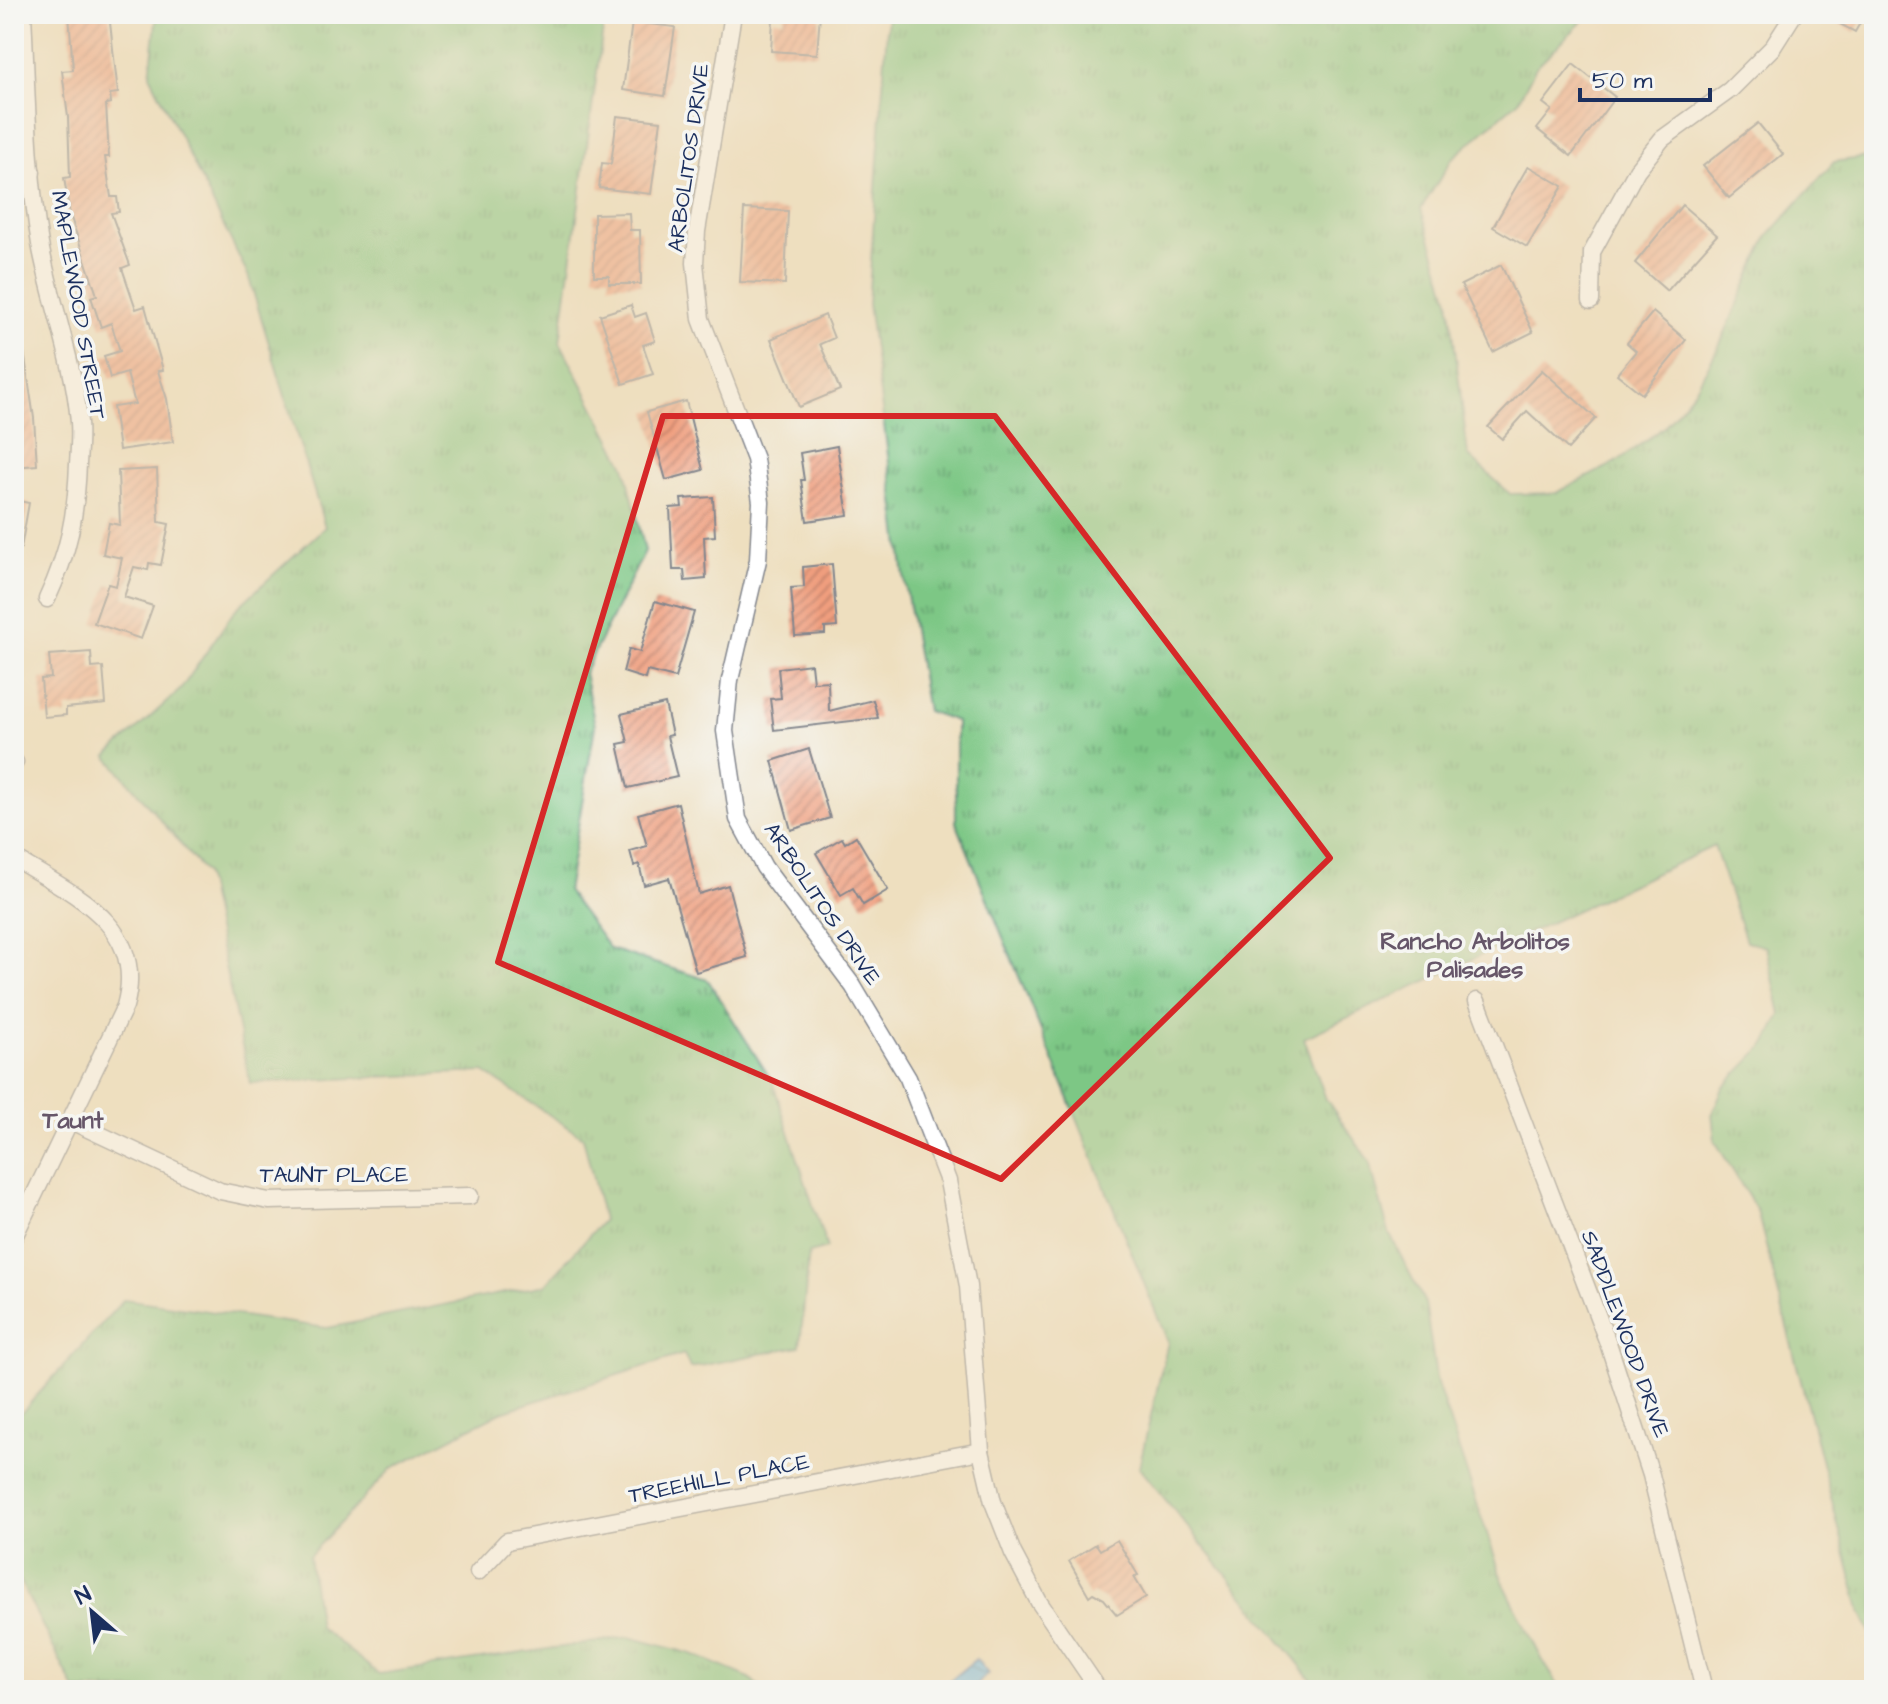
<svg xmlns="http://www.w3.org/2000/svg" width="1888" height="1704" font-family="'Architects Daughter',sans-serif">
<defs>
<pattern id="grass-tufts" width="24" height="20" patternUnits="userSpaceOnUse" patternTransform="scale(2)"><rect width="24" height="20" fill="#7dc785"/><path d="M3 7l-1-3M5 7V3M7 7l1-3M15 17l-1-3M17 17v-4M19 17l1-3" fill="none" stroke="#66a270"/></pattern>
<pattern id="water-waves" width="16" height="10" patternUnits="userSpaceOnUse" patternTransform="scale(2)"><rect width="16" height="10" fill="#75beed"/><path d="M0 5q4-4 8 0t8 0" fill="none" stroke="#5f9bc3"/></pattern>
<pattern id="building-hatch" width="6" height="6" patternUnits="userSpaceOnUse" patternTransform="scale(2)"><rect width="6" height="6" fill="#f09e7e"/><path d="M-1 1l2-2M0 6l6-6M5 7l2-2" fill="none" stroke="#c2816a"/></pattern>
</defs>
<rect width="100%" height="100%" fill="#f6f6f2"/>
<filter id="ink" filterUnits="userSpaceOnUse"><feTurbulence type="fractalNoise" baseFrequency=".0125" numOctaves="2"/><feDisplacementMap in="SourceGraphic" scale="16" xChannelSelector="R" yChannelSelector="G"/><feConvolveMatrix kernelMatrix="1 2 1 2 8 2 1 2 1" color-interpolation-filters="sRGB"/></filter>
<filter id="wash" filterUnits="userSpaceOnUse"><feTurbulence type="fractalNoise" baseFrequency=".006" numOctaves="4" result="noise"/><feDisplacementMap in="SourceGraphic" scale="32" xChannelSelector="R" yChannelSelector="G"/><feGaussianBlur stdDeviation="1.8" result="paint"/><feColorMatrix in="noise" values="0 0 0 0 0 0 0 0 0 0 0 0 0 0 0 0 0 1.4 0 .05"/><feComposite in="paint" operator="in"/></filter>
<g filter="url(#wash)">
<rect width="100%" height="100%" fill="#eedfbf"/>
<g fill="url(#grass-tufts)" stroke="#4c7b72" stroke-width="2">
<path d="M157 14H605L560 342 625 466 645 551 584 673 595 726 567 891 610 949 708 980 773 1083 827 1248 809 1253 800 1346 690 1368 684 1354 501 1412 392 1468 309 1556 319 1627 379 1674 629 1637 692 1654 750 1678 762 1690H75L14 1570V1421L124 1299 327 1328 545 1285 603 1220 583 1137 484 1072 250 1083 205 873 107 756 181 689 235 610 325 527 248 275 150 75Z"/>
<path d="M888 14H1590L1536 67 1518 101 1452 159 1421 209 1449 299 1468 455 1510 494 1556 493 1615 463 1664 427 1695 390 1720 344 1768 236 1834 162 1874 156V1639L1860 1610 1757 1211 1715 1141 1712 1113 1723 1088 1767 1043 1781 1014 1766 947 1746 941 1714 846 1304 1038 1326 1099 1369 1161 1389 1233 1425 1303 1437 1384 1504 1584 1542 1659 1561 1690H1320L1139 1467 1168 1342 956 822V721L927 711 905 583 868 304Z"/>
</g>
<path fill="url(#water-waves)" stroke="#4876a6" stroke-width="2" d="M976 1659 988 1674 970 1690H956L949 1681Z"/>
<g id="blocks">
<g fill="url(#building-hatch)">
<path d="M69 14H109L118 93 110 94 111 103 106 104 109 157H105L111 197H117L119 212 111 213 130 265 122 268 136 309 145 306 163 370 158 371 167 399 173 442 119 450 113 407 135 404 127 373 110 378 104 356 120 351 111 323 101 327 91 297 97 295 70 215 64 178 70 177 68 117 62 71 73 70Z"/>
<path d="M784 14H820L817 54 771 51 773 19 784 20Z"/>
<path d="M1821 14H1865L1855 32Z"/>
<path d="M632 22 675 27 665 96 623 90Z"/>
<path d="M1573 64 1615 97 1571 156 1537 129 1552 110 1543 103Z"/>
<path d="M617 116 661 121 651 194 599 188 602 163 611 164Z"/>
<path d="M1758 123 1783 154 1729 198 1703 166Z"/>
<path d="M1528 166 1563 186 1527 247 1493 227Z"/>
<path d="M1682 205 1717 235 1667 291 1635 263Z"/>
<path d="M744 209 788 211 785 284 740 282Z"/>
<path d="M629 213 630 230H640L641 284H609V276H594V214Z"/>
<path d="M1501 265 1533 332 1493 352 1461 285Z"/>
<path d="M631 305 635 317 646 313 655 341 643 345 653 374 623 384 600 315Z"/>
<path d="M1653 312 1686 340 1642 394 1617 374 1636 351 1627 343Z"/>
<path d="M825 315 834 338 820 344 840 390 799 407 771 339Z"/>
<path d="M22 338 34 418 37 465 14 467V339Z"/>
<path d="M1542 370 1596 418 1568 449 1527 411 1502 439 1488 427Z"/>
<path d="M686 401 703 470 666 480 647 412Z"/>
<path d="M837 446 848 515 807 521 801 480H804L800 453Z"/>
<path d="M157 469 159 522 169 524 161 565 149 563 148 570 134 567 124 597 153 606 141 639 94 623 108 584 116 586 122 558 103 554 109 523 120 525 118 471Z"/>
<path d="M713 497 715 536 704 537 706 579 685 581 684 570H673L670 508 682 507 681 499Z"/>
<path d="M14 500 29 503 21 548 14 547Z"/>
<path d="M832 564 837 627 825 628V634L795 636 791 588 804 587 803 567Z"/>
<path d="M655 601 694 612 675 678 647 671 645 679 623 672 629 649 640 652Z"/>
<path d="M91 652 92 668 103 667 106 704 66 708V715L44 717 41 679 51 678 49 655Z"/>
<path d="M811 664 813 682 828 681 829 711 873 700 878 718 774 730 770 699 781 698 778 668Z"/>
<path d="M665 704 672 735 667 736 677 777 628 788 618 744 628 742 621 714Z"/>
<path d="M809 749 830 818 791 830 772 761Z"/>
<path d="M678 803 699 894 728 885 747 957 696 972 669 878 644 885 639 864 634 866 630 851 647 846 638 814Z"/>
<path d="M856 836 888 890 863 905 853 888 841 895 816 853 842 838 845 843Z"/>
<path d="M1117 1540 1138 1575 1134 1577 1146 1597 1117 1615 1104 1599 1093 1593 1089 1596 1069 1561 1096 1544 1100 1550Z"/>
</g>
</g>
</g>
<g filter="url(#ink)">
<use href="#blocks" fill-opacity="0" stroke="#84878e" stroke-width="2"/>
<g fill="none" stroke-linecap="round" stroke-linejoin="round">
<defs>
<g id="minor">
<path d="M23 14C27 90 27 169 40 244 51 303 74 361 79 422 80 435 79 450 78 464 76 515 69 552 47 599"/>
<path d="M733 14 697 231 695 263 701 319 755 459 761 502 758 560 730 680 725 731 738 819 764 867 853 986 908 1078 948 1181 968 1286 981 1451 993 1502 1013 1553 1039 1602 1099 1690"/>
<path d="M14 173 32 172"/>
<path d="M1591 301 1592 252 1637 170 1662 139 1730 90 1773 47 1794 14"/>
<path d="M14 764 15 762"/>
<path d="M14 858C71 893 148 925 125 1006L14 1237"/>
<path d="M1477 1001 1608 1343 1651 1475 1704 1690"/>
<path d="M71 1121 220 1191 269 1201 470 1196"/>
<path d="M478 1572 507 1541 981 1451"/>
</g>
</defs>
<use href="#minor" stroke="#84878e" stroke-width="19"/>
<use href="#minor" stroke="#fff" stroke-width="16"/>
</g>
</g>
<path d="M0 0H1888V1704H0ZM663 416H995L1330 858 1001 1179 498 962Z" fill="#eedfbf" fill-opacity=".55" fill-rule="evenodd"/>
<path fill="none" stroke="#d62828" stroke-width="6" stroke-linejoin="round" d="M663 416H995L1330 858 1001 1179 498 962Z"/>
<g text-anchor="middle" dominant-baseline="central" stroke-width="7" stroke-linejoin="round" paint-order="stroke">
<g font-size="22" fill="#1b2f5e" stroke="#f6f6f2">
<text transform="translate(689 158) rotate(-82)">ARBOLITOS DRIVE</text>
<text transform="translate(78 305) rotate(80)">MAPLEWOOD STREET</text>
<text transform="translate(822 904) rotate(56)">ARBOLITOS DRIVE</text>
<text x="334" y="1175">TAUNT PLACE</text>
<text transform="translate(1625 1334) rotate(70)">SADDLEWOOD DRIVE</text>
<text transform="translate(719 1479) rotate(-11)">TREEHILL PLACE</text>
</g>
<g font-size="24" font-weight="bold" fill="#665669" stroke="#f6f6f2">
<text x="1475" y="942">Rancho Arbolitos<tspan x="1475" dy="28">Palisades</tspan></text>
<text x="73" y="1121">Taunt</text>
</g>
</g>
<rect width="1888" height="1704" fill="none" stroke="#f6f6f2" stroke-width="48"/>
<g transform="translate(92 1612) rotate(332)" stroke="#f6f6f2" stroke-width="6" paint-order="stroke">
<path d="M0-6L14 30L0 20L-14 30Z" fill="#1b2f5e"/>
<text y="-12" font-size="22" font-weight="bold" text-anchor="middle" fill="#1b2f5e">N</text>
</g>
<path d="M1580 88v12h130v-12" fill="none" stroke="#1b2f5e" stroke-width="4"/>
<text x="1592" y="88" font-size="24" fill="#1b2f5e" stroke="#f6f6f2" stroke-width="6" paint-order="stroke">50 m</text>
</svg>
